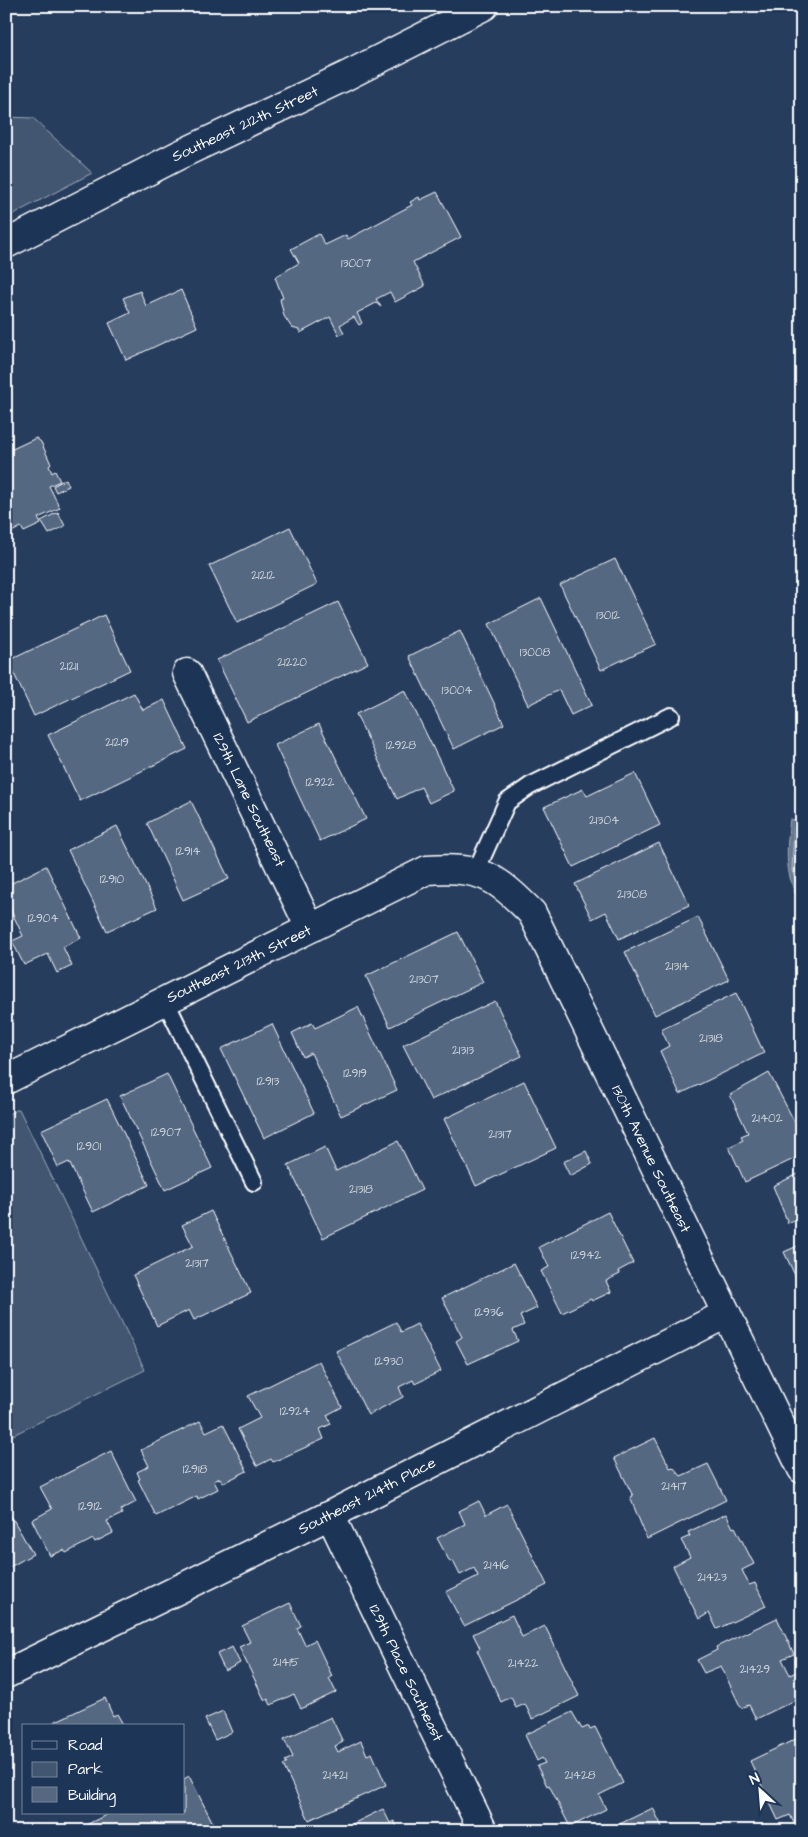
<svg xmlns="http://www.w3.org/2000/svg" width="808" height="1837" font-family="'Architects Daughter',sans-serif">
<rect width="100%" height="100%" fill="#263d5e"/>
<filter id="ink" filterUnits="userSpaceOnUse"><feTurbulence type="fractalNoise" baseFrequency=".02" numOctaves="2"/><feDisplacementMap in="SourceGraphic" scale="10" xChannelSelector="R" yChannelSelector="G"/><feConvolveMatrix kernelMatrix="1 2 1 2 8 2 1 2 1" color-interpolation-filters="sRGB"/></filter>
<g filter="url(#ink)">
<g fill="#425672" stroke="#a0aab8">
<path d="M6 117 33 118 92 173 6 218Z"/>
<path d="M19 1109 145 1370 13 1435 6 1420V1115Z"/>
</g>
<path fill="#67788e" stroke="#a4aebb" d="M790 819 802 821V906C784 876 786 852 790 819Z"/>
<g fill="none" stroke-linecap="round" stroke-linejoin="round">
<g stroke="#c2c9d2" stroke-width="1">
<path d="M802 825 794 827 792 871 802 896"/>
<path d="M802 832C797 838 799 874 802 883"/>
</g>
</g>
<g fill="#556781" stroke="#fff">
<path d="M437 192 461 237 413 262 425 286 395 302 390 292 376 299 381 307 376 303 357 313 362 323 359 325 354 317 340 325 344 333 339 335 330 317 300 333 299 330 292 328 284 316 280 299 283 298 275 277 299 263 291 249 319 234 325 245 346 235 348 239 412 205 410 202 419 197 420 200Z"/>
<path d="M181 290 197 327 126 360 109 323 130 313 123 298 140 291 146 306Z"/>
<path d="M36 438 41 442 51 464 49 466 52 473 55 471 60 481 49 486 60 508 38 518 41 524 24 532 21 527 6 535V452Z"/>
<path d="M66 479 69 486 56 492 53 486Z"/>
<path d="M58 512 65 526 49 534 41 521Z"/>
<path d="M290 527 317 584 237 623 209 566Z"/>
<path d="M615 559 656 644 601 670 560 585Z"/>
<path d="M541 598 592 705 571 715 559 690 528 705 489 624Z"/>
<path d="M338 602 368 663 247 722 217 660Z"/>
<path d="M104 615 130 670 34 716 8 661Z"/>
<path d="M460 631 504 724 454 749 409 656Z"/>
<path d="M405 690 454 791 429 803 421 787 397 799 356 714Z"/>
<path d="M134 693 143 710 164 700 187 749 80 801 48 735Z"/>
<path d="M319 724 366 819 320 841 275 745Z"/>
<path d="M635 773 660 825 573 867 544 807 583 789 587 796Z"/>
<path d="M191 801 229 879 183 900 147 823Z"/>
<path d="M117 826 157 908 107 931 68 850Z"/>
<path d="M659 843 689 905 619 939 606 912 592 919 575 884Z"/>
<path d="M46 866 81 938 63 947 72 966 57 973 48 954 24 965 12 941 23 936 6 900V886Z"/>
<path d="M698 917 729 980 655 1015 625 952Z"/>
<path d="M458 932 483 982 390 1027 366 976Z"/>
<path d="M736 993 764 1053 680 1094 660 1051 669 1046 661 1029Z"/>
<path d="M495 1001 522 1056 431 1100 403 1045Z"/>
<path d="M358 1007 397 1090 341 1116 311 1053 303 1057 292 1033 312 1023 315 1028Z"/>
<path d="M272 1024 314 1113 264 1138 221 1049Z"/>
<path d="M769 1073 802 1136V1155L745 1182 729 1147 743 1140 741 1136 748 1133 730 1095Z"/>
<path d="M167 1074 212 1168 165 1190 120 1096Z"/>
<path d="M524 1081 556 1148 476 1186 444 1119Z"/>
<path d="M107 1099 149 1185 93 1212 69 1162 58 1167 41 1130Z"/>
<path d="M398 1141 422 1190 323 1238 288 1165 325 1147 336 1171Z"/>
<path d="M586 1151 592 1164 570 1176 563 1162Z"/>
<path d="M802 1172V1231L796 1219 788 1223 773 1186Z"/>
<path d="M211 1211 251 1293 194 1320 189 1310 157 1326 133 1275 193 1246 182 1225Z"/>
<path d="M608 1212 633 1263 618 1271 620 1274 606 1281 611 1292 592 1301 591 1299 562 1313 541 1271 549 1267 539 1247Z"/>
<path d="M802 1244V1285L800 1286 784 1252Z"/>
<path d="M514 1263 537 1308 520 1316 524 1325 513 1330 518 1341 468 1364 456 1341 462 1337 442 1298Z"/>
<path d="M396 1322 401 1332 417 1324 441 1371 415 1384 413 1380 399 1387 403 1397 368 1415 336 1351Z"/>
<path d="M319 1361 342 1407 327 1415 331 1424 320 1429 324 1439 273 1462 271 1459 257 1466 238 1429 260 1418 248 1396Z"/>
<path d="M200 1421 206 1432 223 1424 247 1471 223 1483 220 1478 214 1481 218 1489 198 1499 197 1496 156 1516 138 1480 140 1479 137 1472 149 1466 141 1450Z"/>
<path d="M655 1438 670 1468 673 1467 681 1476 708 1464 726 1500 647 1539 630 1497 633 1496 614 1458Z"/>
<path d="M111 1451 136 1502 121 1510 122 1514 107 1521 113 1533 95 1542 93 1539 66 1553 64 1550 50 1556 32 1520 52 1509 40 1487Z"/>
<path d="M479 1501 486 1515 507 1504 547 1585 464 1626 446 1592 478 1576 474 1568 460 1575 453 1561 450 1562 437 1538 465 1524 459 1511Z"/>
<path d="M6 1507 33 1554 8 1568 6 1564Z"/>
<path d="M726 1514 733 1528 735 1527 754 1564 742 1570 749 1585 755 1583 766 1606 717 1629 709 1613 699 1619 673 1566 690 1557 681 1540 690 1536 688 1532Z"/>
<path d="M290 1603 301 1626 297 1628 305 1645 315 1640 332 1676 329 1678 336 1692 301 1709 294 1694 271 1705 268 1699 265 1701 239 1647 250 1642 242 1626Z"/>
<path d="M512 1615 522 1637 545 1626 579 1696 532 1719 525 1704 516 1708 511 1697 501 1702 477 1650 480 1648 473 1634Z"/>
<path d="M777 1618 794 1654 782 1659 790 1675 796 1672 799 1679 800 1678 802 1697 756 1719 749 1705 741 1708 721 1666 704 1673 697 1660 717 1650 716 1647Z"/>
<path d="M232 1647 240 1663 225 1671 217 1654Z"/>
<path d="M105 1698 113 1716 117 1714 124 1726H56L54 1722Z"/>
<path d="M223 1711 232 1732 215 1740 205 1719Z"/>
<path d="M572 1712 582 1729 589 1726 590 1729 595 1727 623 1783 599 1795 606 1809 570 1827 549 1785 547 1786 537 1766 545 1763 542 1758 537 1761 525 1735Z"/>
<path d="M331 1717 343 1742 335 1746 338 1752 361 1741 367 1755 372 1753 386 1785 309 1820 283 1765 287 1763 285 1761 293 1757 284 1739Z"/>
<path d="M802 1736V1831H798L790 1815 778 1820 750 1761Z"/>
<path d="M189 1776 217 1831H92L88 1824 110 1813H184V1779Z"/>
<path d="M653 1808 664 1831H605Z"/>
<path d="M383 1809 390 1823 394 1821 399 1831H338Z"/>
</g>
<g fill="none" stroke-linecap="round" stroke-linejoin="round">
<defs>
<g id="service">
<path d="M476 871 507 802 530 786 671 716"/>
<path d="M165 1000 254 1182"/>
</g>
<g id="minor">
<path d="M6 244 179 155 344 77 484 6"/>
<path d="M187 673 310 928"/>
<path d="M6 1080 427 870C481 866 495 876 532 913L802 1469"/>
<path d="M330 1515 483 1831"/>
<path d="M6 1674 330 1515 726 1314"/>
</g>
</defs>
<use href="#service" stroke="#fff" stroke-width="20"/>
<use href="#minor" stroke="#fff" stroke-width="31"/>
<use href="#service" stroke="#1d3557" stroke-width="16"/>
<use href="#minor" stroke="#1d3557" stroke-width="28"/>
</g>
</g>
<g text-anchor="middle" dominant-baseline="central" stroke-width="4.5" stroke-linejoin="round" paint-order="stroke">
<g font-size="12" fill="#d4d9e0">
<text x="356" y="263">13007</text>
<text x="263" y="575">21212</text>
<text x="608" y="615">13012</text>
<text x="535" y="652">13008</text>
<text x="292" y="662">21220</text>
<text x="69" y="666">21211</text>
<text x="457" y="690">13004</text>
<text x="117" y="742">21219</text>
<text x="401" y="745">12928</text>
<text x="320" y="782">12922</text>
<text x="604" y="820">21304</text>
<text x="188" y="851">12914</text>
<text x="112" y="879">12910</text>
<text x="632" y="894">21308</text>
<text x="43" y="918">12904</text>
<text x="677" y="966">21314</text>
<text x="424" y="979">21307</text>
<text x="711" y="1038">21318</text>
<text x="463" y="1050">21313</text>
<text x="355" y="1073">12919</text>
<text x="268" y="1081">12913</text>
<text x="767" y="1118">21402</text>
<text x="166" y="1132">12907</text>
<text x="500" y="1134">21317</text>
<text x="89" y="1146">12901</text>
<text x="361" y="1189">21318</text>
<text x="586" y="1255">12942</text>
<text x="197" y="1263">21317</text>
<text x="489" y="1312">12936</text>
<text x="389" y="1361">12930</text>
<text x="295" y="1411">12924</text>
<text x="195" y="1469">12918</text>
<text x="674" y="1486">21417</text>
<text x="90" y="1506">12912</text>
<text x="496" y="1565">21416</text>
<text x="712" y="1577">21423</text>
<text x="286" y="1662">21415</text>
<text x="523" y="1663">21422</text>
<text x="755" y="1669">21429</text>
<text x="335" y="1775">21421</text>
<text x="580" y="1775">21428</text>
</g>
<g font-size="15" fill="#fff" stroke="#1d3557">
<text transform="translate(245 124) rotate(-25)">Southeast 212th Street</text>
<text transform="translate(249 800) rotate(64)">129th Lane Southeast</text>
<text transform="translate(239 964) rotate(-26)">Southeast 213th Street</text>
<text transform="translate(651 1159) rotate(64)">130th Avenue Southeast</text>
<text transform="translate(367 1496) rotate(-27)">Southeast 214th Place</text>
<text transform="translate(406 1673) rotate(64)">129th Place Southeast</text>
</g>
</g>
<rect width="808" height="1837" fill="none" stroke="#1d3557" stroke-width="25"/>
<rect x="12" y="12" width="783" height="1812" fill="none" stroke="#fff" stroke-width="2" filter="url(#ink)"/>
<rect x="22" y="1724" width="162" height="90" fill="#1d3557" stroke="#77869a"/>
<rect x="32" y="1741" width="25" height="8" fill="#1d3557" stroke="#77869a"/>
<text x="68" y="1750" font-size="15" fill="#ffffff">Road</text>
<rect x="32" y="1762" width="25" height="15" fill="#425672" stroke="#77869a"/>
<text x="68" y="1774" font-size="15" fill="#ffffff">Park</text>
<rect x="32" y="1787" width="25" height="15" fill="#556781" stroke="#77869a"/>
<text x="68" y="1800" font-size="15" fill="#ffffff">Building</text>
<g transform="translate(760 1790) rotate(334)" stroke="#1d3557" stroke-width="4" paint-order="stroke">
<path d="M0-4L9 19L0 12L-9 19Z" fill="#ffffff"/>
<text y="-8" font-size="14" font-weight="bold" text-anchor="middle" fill="#ffffff">N</text>
</g>
</svg>
